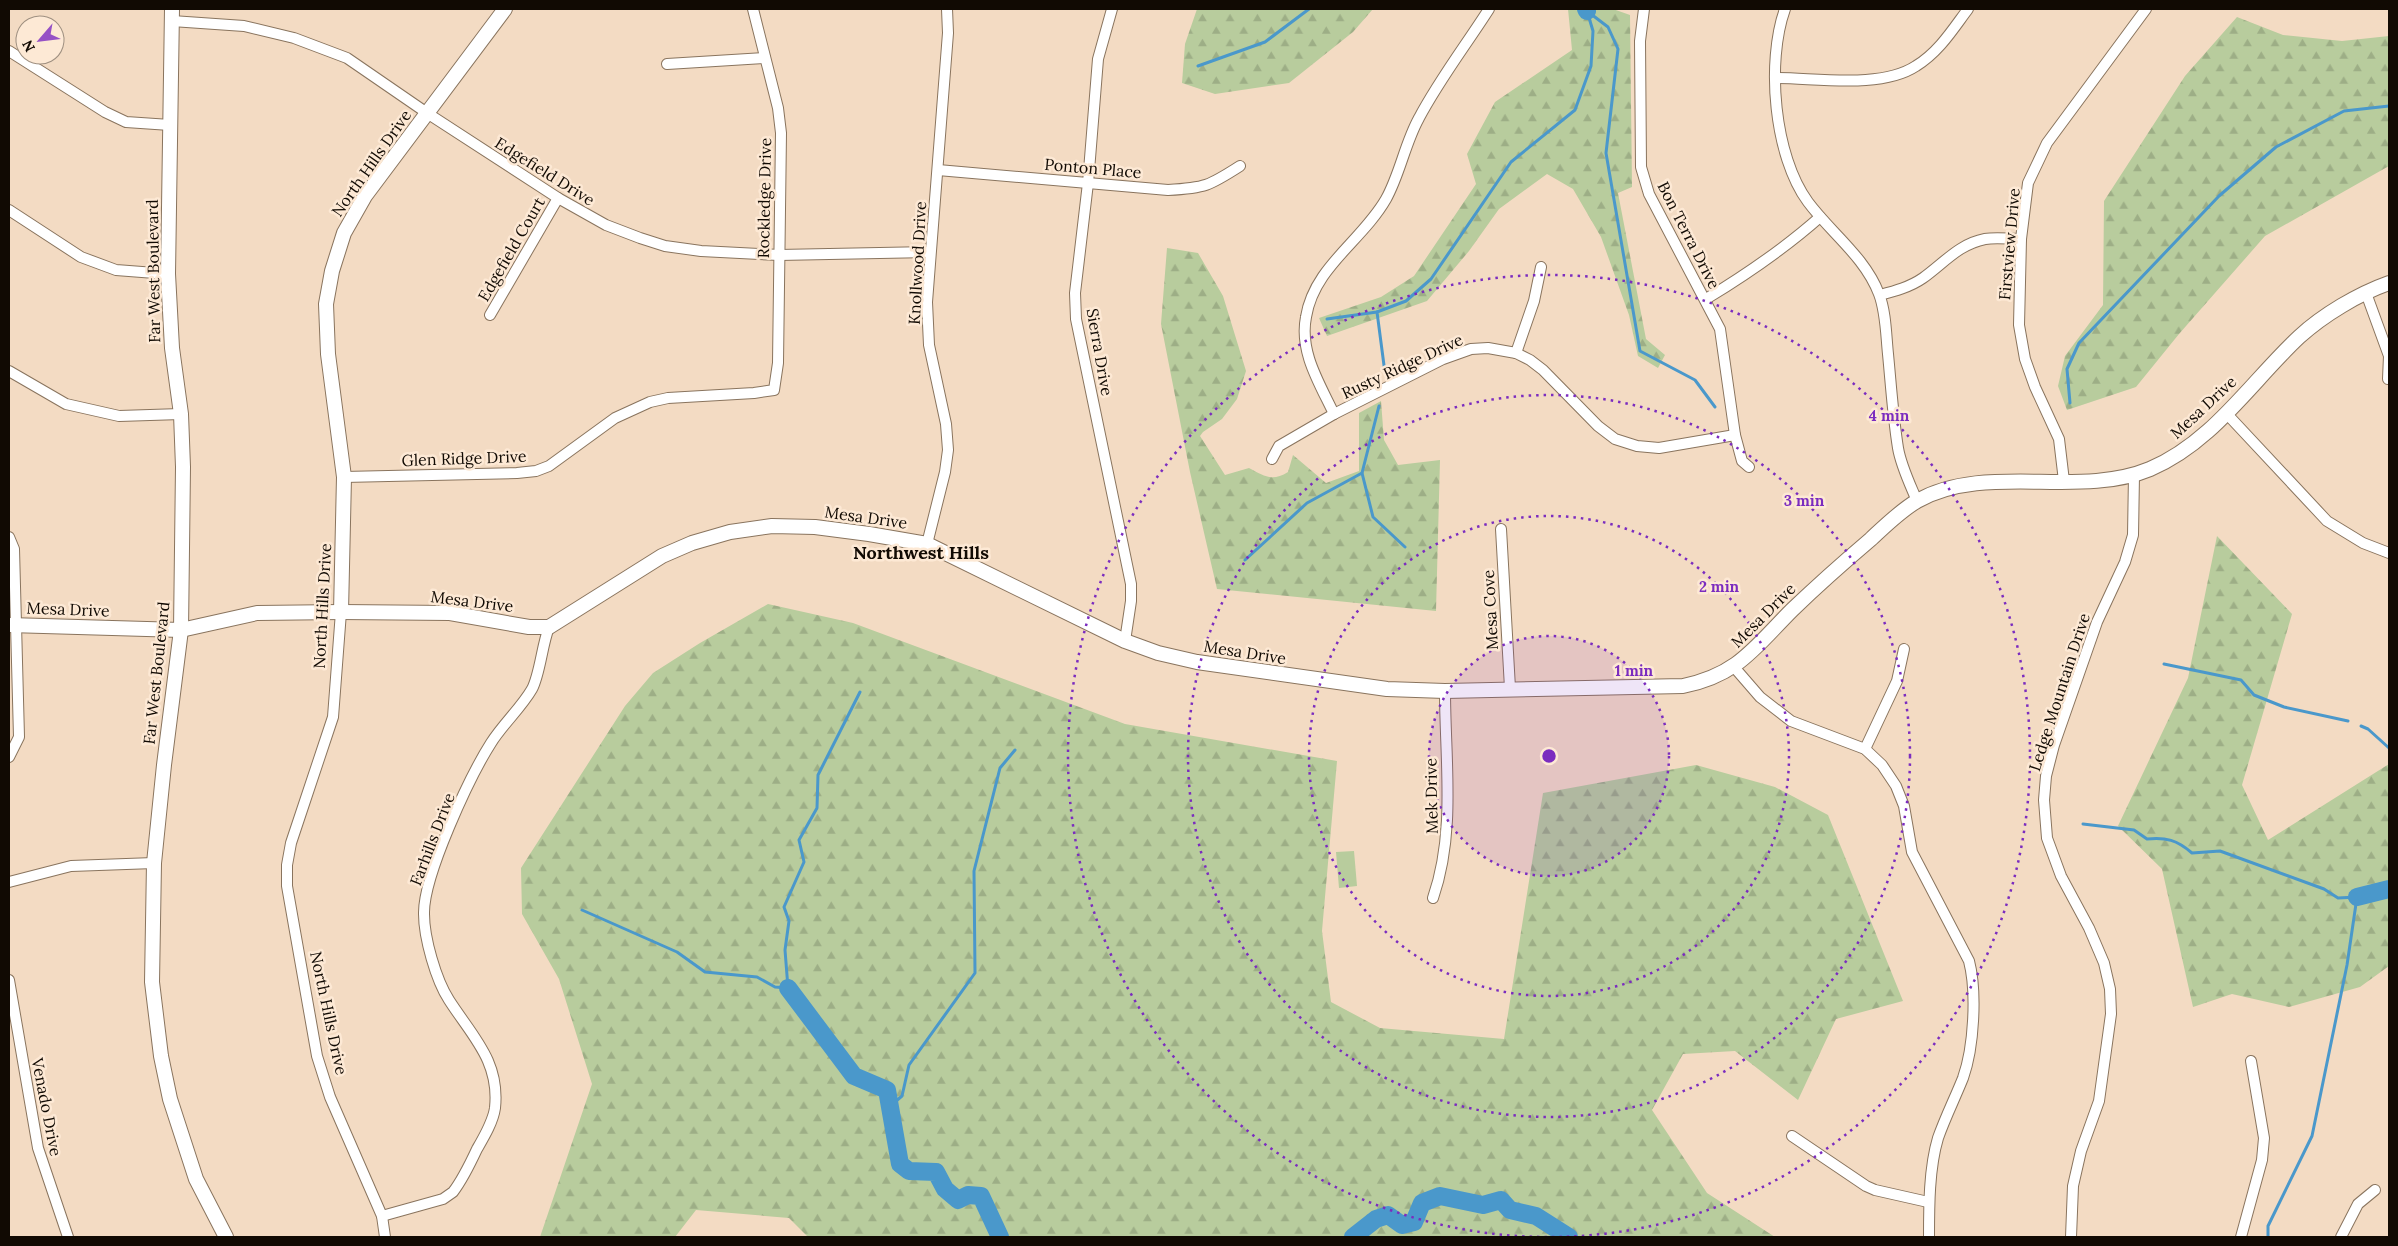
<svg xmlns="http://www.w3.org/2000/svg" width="2398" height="1246" font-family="Lora,serif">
<defs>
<pattern id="forest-firs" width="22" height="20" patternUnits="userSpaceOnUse" patternTransform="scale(1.25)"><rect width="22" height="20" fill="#b8cc9d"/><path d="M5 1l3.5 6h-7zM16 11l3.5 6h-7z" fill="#9dae86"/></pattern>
</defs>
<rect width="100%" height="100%" fill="#f3dbc3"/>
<g fill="url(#forest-firs)">
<path d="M1197 9H1373L1353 32 1289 83 1215 94 1182 83 1185 44Z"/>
<path d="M1568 9H1613L1630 15 1632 187 1618 193 1646 339 1665 355 1658 368 1638 356 1629 315 1601 237 1573 189 1547 174 1499 209 1469 251 1427 301 1327 336 1319 318 1381 297 1414 276 1476 184 1467 154 1495 102 1572 50Z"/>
<path d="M2237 17 2283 35 2342 41 2389 36V166L2265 236 2179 334 2136 387 2067 410 2058 386 2065 356 2103 305 2104 201 2185 76Z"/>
<path d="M1167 248 1198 253 1223 296 1246 371 1237 399 1222 419 1203 432 1200 436 1225 475 1249 468C1264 476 1272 482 1288 472L1293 455 1326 483 1359 471V413L1381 401 1384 440 1398 465 1440 460 1436 611 1217 589 1190 472 1161 324Z"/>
<path d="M2217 536 2292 614 2242 785 2268 840 2389 764V966L2360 987 2289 1007 2232 994 2193 1007 2162 869 2118 826 2188 678Z"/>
<path d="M768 604 853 623 1125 724 1337 761 1322 931 1331 1002 1380 1028 1504 1039 1543 793 1696 765 1775 787 1828 815 1903 1001 1836 1019 1798 1100 1735 1051 1683 1054 1652 1110 1707 1193 1775 1237H808L789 1218 696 1210 675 1237H540L592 1084 559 979 522 914 521 868 625 706 653 673 700 643Z"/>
</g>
<path fill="#b8cc9d" d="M1354 851 1357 886 1339 888 1336 852Z"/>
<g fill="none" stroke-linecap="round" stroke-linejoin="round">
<g stroke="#4a98cb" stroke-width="3">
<path d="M1587 11 1608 27 1618 49 1606 153 1640 351 1695 380 1715 407"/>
<path d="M1198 66 1265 42 1309 9"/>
<path d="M1327 319 1377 312"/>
<path d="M1385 373 1377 312 1406 301 1431 279 1511 162 1575 110 1591 66 1593 31 1587 11"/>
<path d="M2070 403 2067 369 2079 343 2219 196 2276 147 2344 111 2389 106"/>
<path d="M1362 473 1373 517 1405 547"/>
<path d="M1245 560 1307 503 1362 473 1379 406"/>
<path d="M2164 664 2241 680 2254 695 2284 707 2348 721"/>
<path d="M2361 726 2368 729 2389 748"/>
<path d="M2083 824 2134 830 2147 839C2166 837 2177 840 2192 853L2220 851 2324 889 2338 898 2357 897 2347 965 2312 1136 2268 1226V1237"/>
<path d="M582 910 677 952 705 972 757 977 775 987 788 988 785 950 789 921 784 907 804 862 799 840 817 808 818 775 860 692"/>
<path d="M889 1107 902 1096 909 1065 975 973 974 871 1000 768 1015 750"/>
</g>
<g stroke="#4a98cb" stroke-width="18">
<path d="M1586 9 1587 11"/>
<path d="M2357 897 2389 889"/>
<path d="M788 988 854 1076 887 1090 900 1164 909 1171 936 1172 945 1189 958 1200 968 1195 981 1196 1000 1237"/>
<path d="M1353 1237 1376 1219 1388 1215 1402 1225 1414 1222 1422 1203 1440 1196 1483 1205 1501 1200 1510 1210 1536 1216 1569 1237"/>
</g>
<defs>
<g id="street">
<path d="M1112 9 1098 59 1088 183 1075 293 1076 319 1131 584V601L1125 641"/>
<path d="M1644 9 1640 41 1641 167 1649 194 1720 329 1735 435 1742 461 1749 467"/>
<path d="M1785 9C1766 62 1774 156 1808 202 1831 233 1865 257 1879 294 1886 312 1886 335 1888 354 1891 385 1893 417 1898 448 1901 466 1910 484 1917 501"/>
<path d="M172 21 244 26 294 38 347 58 427 113 558 198 606 225 640 238 665 246 701 251 779 255 930 252"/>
<path d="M9 51 105 112 126 122 170 125"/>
<path d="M667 64 765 58"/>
<path d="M1776 78C1817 78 1881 89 1916 66 1939 52 1953 29 1968 9"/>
<path d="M938 170 1168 190C1205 188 1209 186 1240 166"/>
<path d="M9 210 81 257 116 270 168 274"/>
<path d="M2366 293 2389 356 2388 379"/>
<path d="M1880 295C1895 291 1910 287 1923 278 1944 263 1959 244 1985 239 1996 237 2010 239 2021 239"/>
<path d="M1706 299C1747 274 1784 249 1820 217"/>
<path d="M490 315 558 198"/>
<path d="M1516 353 1534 301 1541 267"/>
<path d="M9 371 66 404 119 416 181 414"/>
<path d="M2226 413 2327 521 2363 543 2389 553"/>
<path d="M1334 414C1320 384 1299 352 1306 317 1314 267 1362 241 1386 199 1400 174 1405 143 1419 118 1439 80 1466 45 1489 9"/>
<path d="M1272 459 1279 446 1334 414 1443 359 1471 349 1488 348 1516 353 1530 360 1543 370 1598 426 1615 439 1637 446 1659 448 1735 435"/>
<path d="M344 477 517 473 536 471 549 466 615 418 650 402 668 398 754 393 774 390 778 363 781 133 778 108 753 9"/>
<path d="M2064 481 2059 439 2035 387 2025 359 2019 325 2021 239 2028 183 2047 143 2146 9"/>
<path d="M1501 529 1510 688"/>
<path d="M9 537 14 549 19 737 9 757"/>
<path d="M927 544 945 472 948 450 946 424 929 345 927 302 948 33 947 9"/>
<path d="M341 612 333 717 291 843 287 865V886L317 1056 330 1097 382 1216 385 1237"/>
<path d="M1734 667 1760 697 1791 721 1865 749 1882 765 1896 786 1904 806 1912 852 1969 961C1977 992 1974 1047 1963 1078 1955 1098 1945 1118 1938 1138 1929 1168 1929 1207 1929 1237"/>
<path d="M1865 749 1897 681 1904 649"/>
<path d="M9 882 71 866 154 863"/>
<path d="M1433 898C1456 832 1445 760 1445 691"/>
<path d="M9 980 38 1148 68 1237"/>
<path d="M1792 1136 1866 1186 1875 1190 1928 1202"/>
<path d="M382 1216 443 1199 453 1192C463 1179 470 1164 477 1149 484 1137 493 1122 495 1108 500 1061 472 1036 449 1000 436 980 424 938 424 914 423 876 470 776 491 743 503 724 521 708 532 689 540 674 542 645 549 627"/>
<path d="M2071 1237 2073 1186 2081 1151 2099 1101 2111 1014 2110 989 2104 963 2089 928 2061 876 2047 838 2044 800 2046 776 2054 745 2097 622 2125 562 2133 535 2134 475"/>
<path d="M2241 1237 2262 1160 2264 1138 2251 1061"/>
<path d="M2341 1237 2358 1204 2375 1190"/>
</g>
<g id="secondary">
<path d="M172 9 168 274 172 348 181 414 183 467 181 630 164 765 154 863 152 982 161 1056 170 1099 196 1179 226 1237"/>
<path d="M341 612 344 477 328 354 326 304 332 271 344 233 365 196 505 9"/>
<path d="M9 625 181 630 257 613 341 612 450 613 529 627H549L662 556 692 543 730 532 772 526 815 527 869 534 927 544 1125 641 1158 653 1197 662 1387 689 1445 691 1683 686C1738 675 1755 647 1792 610 1818 585 1844 562 1871 539 1885 526 1900 511 1917 501 1986 462 2078 499 2150 469 2212 443 2251 382 2299 337 2323 315 2358 294 2389 283"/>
</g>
</defs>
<use href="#street" stroke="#89745e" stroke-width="12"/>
<use href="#secondary" stroke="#89745e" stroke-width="16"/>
<use href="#street" stroke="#fff" stroke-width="10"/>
<use href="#secondary" stroke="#fff" stroke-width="14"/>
</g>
<circle cx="1549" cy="756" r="120" fill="#7b2cbf" fill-opacity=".12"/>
<g fill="none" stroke="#7b2cbf" stroke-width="2.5" stroke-dasharray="2.5 5">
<circle cx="1549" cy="756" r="120"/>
<circle cx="1549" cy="756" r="240"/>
<circle cx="1549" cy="756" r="361"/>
<circle cx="1549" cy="756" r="481"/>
</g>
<g text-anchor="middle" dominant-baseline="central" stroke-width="5" stroke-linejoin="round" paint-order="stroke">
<g font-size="16" fill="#110a03" stroke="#fde9d5">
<text transform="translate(371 163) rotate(-55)">North Hills Drive</text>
<text transform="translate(1093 168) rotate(5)">Ponton Place</text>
<text transform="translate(545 171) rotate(32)">Edgefield Drive</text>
<text transform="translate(764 198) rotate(-89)">Rockledge Drive</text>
<text transform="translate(1689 235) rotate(63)">Bon Terra Drive</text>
<text transform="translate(2009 244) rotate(-85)">Firstview Drive</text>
<text transform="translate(511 249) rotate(-60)">Edgefield Court</text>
<text transform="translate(917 263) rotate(-87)">Knollwood Drive</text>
<text transform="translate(153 271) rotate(-91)">Far West Boulevard</text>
<text transform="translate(1100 352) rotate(80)">Sierra Drive</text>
<text transform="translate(1402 366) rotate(-25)">Rusty Ridge Drive</text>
<text transform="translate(2203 407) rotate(-43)">Mesa Drive</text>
<text transform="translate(464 458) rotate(-2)">Glen Ridge Drive</text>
<text transform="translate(866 517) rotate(8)">Mesa Drive</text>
<text transform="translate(472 601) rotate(7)">Mesa Drive</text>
<text transform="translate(322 606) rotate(-87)">North Hills Drive</text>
<text transform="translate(68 609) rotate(2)">Mesa Drive</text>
<text transform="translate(1490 610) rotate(-93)">Mesa Cove</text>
<text transform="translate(1763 615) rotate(-45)">Mesa Drive</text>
<text transform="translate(1245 652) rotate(9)">Mesa Drive</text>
<text transform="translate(156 673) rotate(-84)">Far West Boulevard</text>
<text transform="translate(2059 692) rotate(-72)">Ledge Mountain Drive</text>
<text transform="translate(1431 796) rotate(-91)">Mek Drive</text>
<text transform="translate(432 839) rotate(-69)">Farhills Drive</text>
<text transform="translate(329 1013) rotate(78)">North Hills Drive</text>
<text transform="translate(47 1107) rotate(79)">Venado Drive</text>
</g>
<g font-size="18" font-weight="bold" fill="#110a03" stroke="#fde9d5">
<text x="921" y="552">Northwest Hills</text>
</g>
</g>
<circle cx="1549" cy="756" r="8" fill="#7b2cbf" stroke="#fde9d5" stroke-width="2.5"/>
<g font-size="15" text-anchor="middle" font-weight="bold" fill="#7b2cbf" stroke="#fde9d5" stroke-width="5" stroke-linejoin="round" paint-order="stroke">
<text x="1889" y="421">4 min</text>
<text x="1804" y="506">3 min</text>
<text x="1719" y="592">2 min</text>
<text x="1634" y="676">1 min</text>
</g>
<rect width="2398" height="1246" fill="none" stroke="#110a03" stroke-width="20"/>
<g transform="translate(40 40) rotate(242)"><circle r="24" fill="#fde9d5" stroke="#9f9081"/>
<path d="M0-4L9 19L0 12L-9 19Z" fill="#9651c5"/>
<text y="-8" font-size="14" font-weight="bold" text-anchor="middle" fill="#110a03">N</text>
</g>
</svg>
